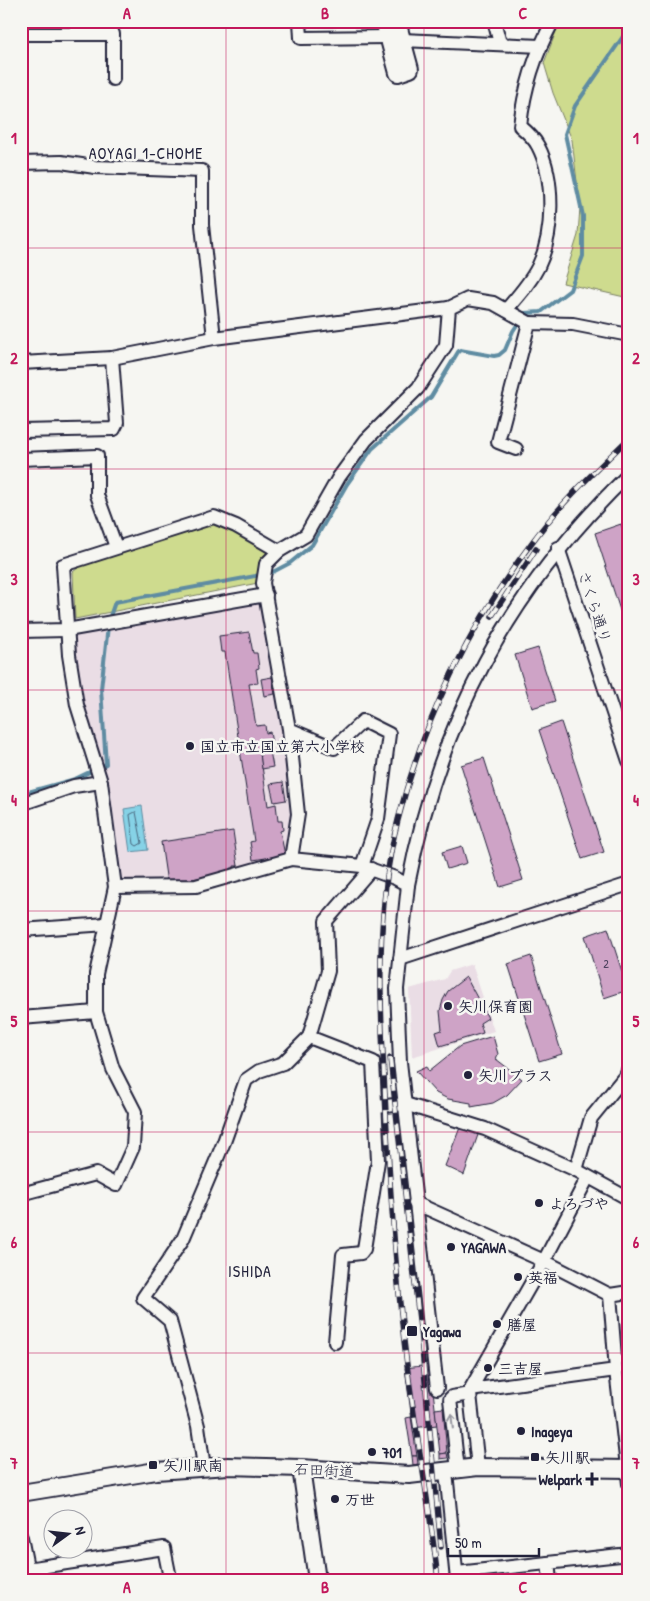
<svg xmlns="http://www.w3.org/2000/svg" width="650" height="1601" font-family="'Patrick Hand','Klee One',sans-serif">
<rect width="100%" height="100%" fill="#f6f6f2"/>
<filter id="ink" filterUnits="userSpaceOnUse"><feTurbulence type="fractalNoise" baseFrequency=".02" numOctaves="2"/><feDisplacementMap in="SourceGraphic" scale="10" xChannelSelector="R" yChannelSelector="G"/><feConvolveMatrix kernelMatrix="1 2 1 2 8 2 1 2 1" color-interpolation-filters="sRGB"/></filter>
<g filter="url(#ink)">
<g fill="#eadde5">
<path d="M266 595 298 814 291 859 196 886 115 887 95 762 67 630 117 620 165 604Z"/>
<path d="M472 964 494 1031 412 1057 409 989 445 979 450 971Z"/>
</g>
<g fill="#cedb8e" stroke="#787e64">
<rect x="50" y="21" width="60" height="8"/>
<path d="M560 21H629V298L563 283 578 235 580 207 572 140 553 93 544 63Z"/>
<path d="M216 523 273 551 259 562 258 583 75 619 73 572 79 567Z"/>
</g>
<path fill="#86d2e6" stroke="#5e8ca2" d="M142 806 148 850 130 852 124 809Z"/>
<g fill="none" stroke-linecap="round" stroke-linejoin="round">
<path stroke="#4a687f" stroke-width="1" d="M136 812 142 843 137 846 134 844 130 815Z"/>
<g stroke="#5e8ca2" stroke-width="4">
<path d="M109 619 115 602 271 573 290 563 312 545 347 484 372 449 431 397 458 352 460 350 494 356 499 355 505 350 513 331 525 313 541 312 570 290 583 256V216L565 134 575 106 629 28"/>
<path d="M21 794 75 779 106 764 101 689 108 626"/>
</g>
</g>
<g fill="#cea3c6" stroke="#22223b">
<path d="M621 524 629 548V638L595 533Z"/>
<path d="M249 632 253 653H257L259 668 256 669 258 683 249 684 256 726 265 725 266 733 270 732 272 744H269L270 751 260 753 268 806 276 804 278 821H282L283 830 280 831 285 855 253 860 250 842 254 841 225 652H221L219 636Z"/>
<path d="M538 648 555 701 532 708 515 655Z"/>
<path d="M272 677 275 694 264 696 261 679Z"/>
<path d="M561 722 604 852 582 859 539 730Z"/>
<path d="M270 751 273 767 262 769 260 753Z"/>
<path d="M484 758 523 880 500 887 461 765Z"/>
<path d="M283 782 286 800 274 802 270 784Z"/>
<path d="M233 831 238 866H234L235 872 167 883 161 842Z"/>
<path d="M462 846 467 863 447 869 442 852Z"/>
<path d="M608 928 628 990 604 998 585 936Z"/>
<path d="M531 956 562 1054 539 1061 508 964Z"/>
<path d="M466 977 488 1018 480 1023 483 1033 440 1046 436 1032 442 1030 440 1011 443 1000 448 991Z"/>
<path d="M493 1036 498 1054 496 1059 522 1079 507 1095 493 1103 471 1107V1103L448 1099 436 1093 416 1071 427 1066 429 1071 460 1046Z"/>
<path d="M461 1125 479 1132 464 1175 445 1166Z"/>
<path d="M430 1365 437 1425 413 1428 405 1368Z"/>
<path d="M443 1408 447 1453 440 1454 435 1409Z"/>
<path d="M411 1417 417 1456H412L406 1418Z"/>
<path d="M447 1453 448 1458 440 1459V1454Z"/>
<path d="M412 1456H417L418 1464 413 1465Z"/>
</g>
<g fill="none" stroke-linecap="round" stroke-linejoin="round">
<defs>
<g id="minor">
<path d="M300 21 301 38 388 37"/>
<path d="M494 21 500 43"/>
<path d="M21 34H113V79"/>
<path d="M402 40 540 46"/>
<path d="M21 163 61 162 95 167 202 171V225L214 338"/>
<path d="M506 310C518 296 530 283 538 267 554 234 555 178 538 146 534 138 526 131 520 126 524 88 535 54 553 21"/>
<path d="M21 363 112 358 214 338 449 308"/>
<path d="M21 431 114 429 117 423 112 358"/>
<path d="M516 449 498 442 529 323 573 324 629 335"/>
<path d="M21 459 97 456V495L116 547"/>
<path d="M558 548 629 761"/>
<path d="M279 551 266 564 263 583 289 729 298 814 291 859 362 866 378 819 389 734 363 721 334 748 289 729"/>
<path d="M21 631 67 630 266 595"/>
<path d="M21 804 74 786 101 782"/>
<path d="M291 859 196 886 115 887 101 782 77 705 69 655 63 565 214 517 236 526 279 551 306 535 339 477 366 440 418 388 446 345 449 308 468 299 493 303 529 323"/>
<path d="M364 867 395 878 408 885C439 721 509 590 629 474"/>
<path d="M408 885 397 989 400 1062 437 1388"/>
<path d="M21 930 107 924"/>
<path d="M400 959 629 884"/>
<path d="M21 1018 96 1012"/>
<path d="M309 1037 373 1062 378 1161 364 1249 361 1253 343 1255 335 1342"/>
<path d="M376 1107 405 1104 485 1129 576 1170 629 1199"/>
<path d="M576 1170 591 1118 626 1075 629 1068"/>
<path d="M21 1194 96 1174 116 1185 133 1147 135 1112 113 1069 96 1012V974L115 887"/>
<path d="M415 1203 544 1261 610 1295"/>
<path d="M616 1370 629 1484"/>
<path d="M470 1390 616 1370 610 1295 629 1292"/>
<path d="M470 1394V1390L544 1261 588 1177"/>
<path d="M204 1467 198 1426 170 1321 143 1298 183 1239 224 1142 246 1080 259 1071 283 1063 309 1037 328 971 326 921 371 869"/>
<path d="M458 1470 450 1399 452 1397 470 1394 478 1467"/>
<path d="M446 1472 457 1580"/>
<path d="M21 1537 27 1567 34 1568 164 1548 170 1578"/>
<path d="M548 1563 550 1580"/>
<path d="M457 1573 629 1554"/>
</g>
<g id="tertiary">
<path d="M384 21 398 73 410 69 397 21"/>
<path d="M301 1468 317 1580"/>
<path d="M21 1493 156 1471 228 1466 301 1468 409 1475 478 1467 629 1469"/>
</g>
</defs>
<use href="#minor" stroke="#22223b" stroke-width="16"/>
<use href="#tertiary" stroke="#22223b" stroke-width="20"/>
<use href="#minor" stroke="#f6f6f2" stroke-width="12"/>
<use href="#tertiary" stroke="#f6f6f2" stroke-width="16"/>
<defs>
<g id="rail">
<path d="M492 616 536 549"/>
<path d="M390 1058 420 1329 441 1547"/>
<path d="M438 1580C429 1497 412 1415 403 1332 394 1252 389 1173 385 1094 380 1004 375 908 398 820 423 720 471 623 533 541 561 503 595 471 629 438"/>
</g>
</defs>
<use href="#rail" stroke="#22223b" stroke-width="5.5"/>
<use href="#rail" stroke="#f6f6f2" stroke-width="4" stroke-dasharray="11" stroke-linecap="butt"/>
</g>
<defs><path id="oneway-shaft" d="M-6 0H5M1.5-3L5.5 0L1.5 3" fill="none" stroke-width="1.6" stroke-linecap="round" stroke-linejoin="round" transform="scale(1.25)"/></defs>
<use stroke="#9797a0" href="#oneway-shaft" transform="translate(452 1421) rotate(-97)"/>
</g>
<path fill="none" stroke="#c2185b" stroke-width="1" stroke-opacity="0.55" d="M226 21V1580M424 21V1580M21 248H629M21 469H629M21 690H629M21 911H629M21 1132H629M21 1353H629"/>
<g fill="#22223b" stroke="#f6f6f2" stroke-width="2">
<circle cx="190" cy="746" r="5"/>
<circle cx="448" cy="1006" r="5"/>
<circle cx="468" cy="1075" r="5"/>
<circle cx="539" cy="1203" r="5"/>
<circle cx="451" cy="1247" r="5"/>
<circle cx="518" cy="1277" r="5"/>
<circle cx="497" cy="1324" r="5"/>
<rect x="406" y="1325" width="12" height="12" rx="2.5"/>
<circle cx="488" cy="1368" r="5"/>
<circle cx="521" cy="1431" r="5"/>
<circle cx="372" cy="1452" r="5"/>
<rect x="530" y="1452" width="10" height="10" rx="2.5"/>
<rect x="148" y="1460" width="10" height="10" rx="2.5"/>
<path d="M589.5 1471.5h5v5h5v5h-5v5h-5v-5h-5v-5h5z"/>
<circle cx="335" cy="1499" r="5"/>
</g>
<g text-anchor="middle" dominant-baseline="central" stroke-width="5" stroke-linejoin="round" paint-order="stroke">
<g font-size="12" fill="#4d425e">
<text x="606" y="963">2</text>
</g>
<g font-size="15" fill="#22223b" stroke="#f6f6f2">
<text transform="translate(595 607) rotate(72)">さくら通り</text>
<text transform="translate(324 1470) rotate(3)">石田街道</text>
</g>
<g font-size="15" font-weight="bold" fill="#22223b" stroke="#f6f6f2" text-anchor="start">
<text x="200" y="746">国立市立国立第六小学校</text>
<text x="458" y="1006">矢川保育園</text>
<text x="478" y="1075">矢川プラス</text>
<text x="549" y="1203">よろづや</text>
<text x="461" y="1247">YAGAWA</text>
<text x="528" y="1277">英福</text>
<text x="507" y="1324">膳屋</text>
<text x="423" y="1331">Yagawa</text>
<text x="498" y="1368">三吉屋</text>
<text x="531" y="1431">Inageya</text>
<text x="382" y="1452">701</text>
<text x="545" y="1457">矢川駅</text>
<text x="163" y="1465">矢川駅南</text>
<text x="582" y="1479" text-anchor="end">Welpark</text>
<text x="345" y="1499">万世</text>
</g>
<g font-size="16" letter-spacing="1" fill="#22223b" stroke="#f6f6f2">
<text x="146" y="153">AOYAGI 1-CHOME</text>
<text x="250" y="1271">ISHIDA</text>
</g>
</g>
<rect width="650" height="1601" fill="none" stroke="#f6f6f2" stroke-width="55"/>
<g transform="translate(68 1534) rotate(75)"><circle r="24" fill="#f6f6f2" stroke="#a1a1a9"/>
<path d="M0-4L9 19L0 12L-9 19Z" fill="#22223b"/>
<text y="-8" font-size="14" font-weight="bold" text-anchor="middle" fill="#22223b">N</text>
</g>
<path d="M448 1548v8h91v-8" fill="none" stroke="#22223b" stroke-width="2.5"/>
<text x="455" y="1548" font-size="15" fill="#22223b" stroke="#f6f6f2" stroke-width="4" paint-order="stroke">50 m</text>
<rect x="28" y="28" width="594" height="1546" fill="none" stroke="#c2185b" stroke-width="2"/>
<g font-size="16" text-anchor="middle" font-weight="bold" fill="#c2185b">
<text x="127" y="19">A</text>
<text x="325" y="19">B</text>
<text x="523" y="19">C</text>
<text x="14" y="144">1</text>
<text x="636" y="144">1</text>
<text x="14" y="364">2</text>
<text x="636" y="364">2</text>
<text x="14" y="585">3</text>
<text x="636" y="585">3</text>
<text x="14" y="806">4</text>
<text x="636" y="806">4</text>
<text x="14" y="1027">5</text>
<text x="636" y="1027">5</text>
<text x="14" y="1248">6</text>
<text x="636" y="1248">6</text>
<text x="14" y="1469">7</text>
<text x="636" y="1469">7</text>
<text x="127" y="1593">A</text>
<text x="325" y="1593">B</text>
<text x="523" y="1593">C</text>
</g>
</svg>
